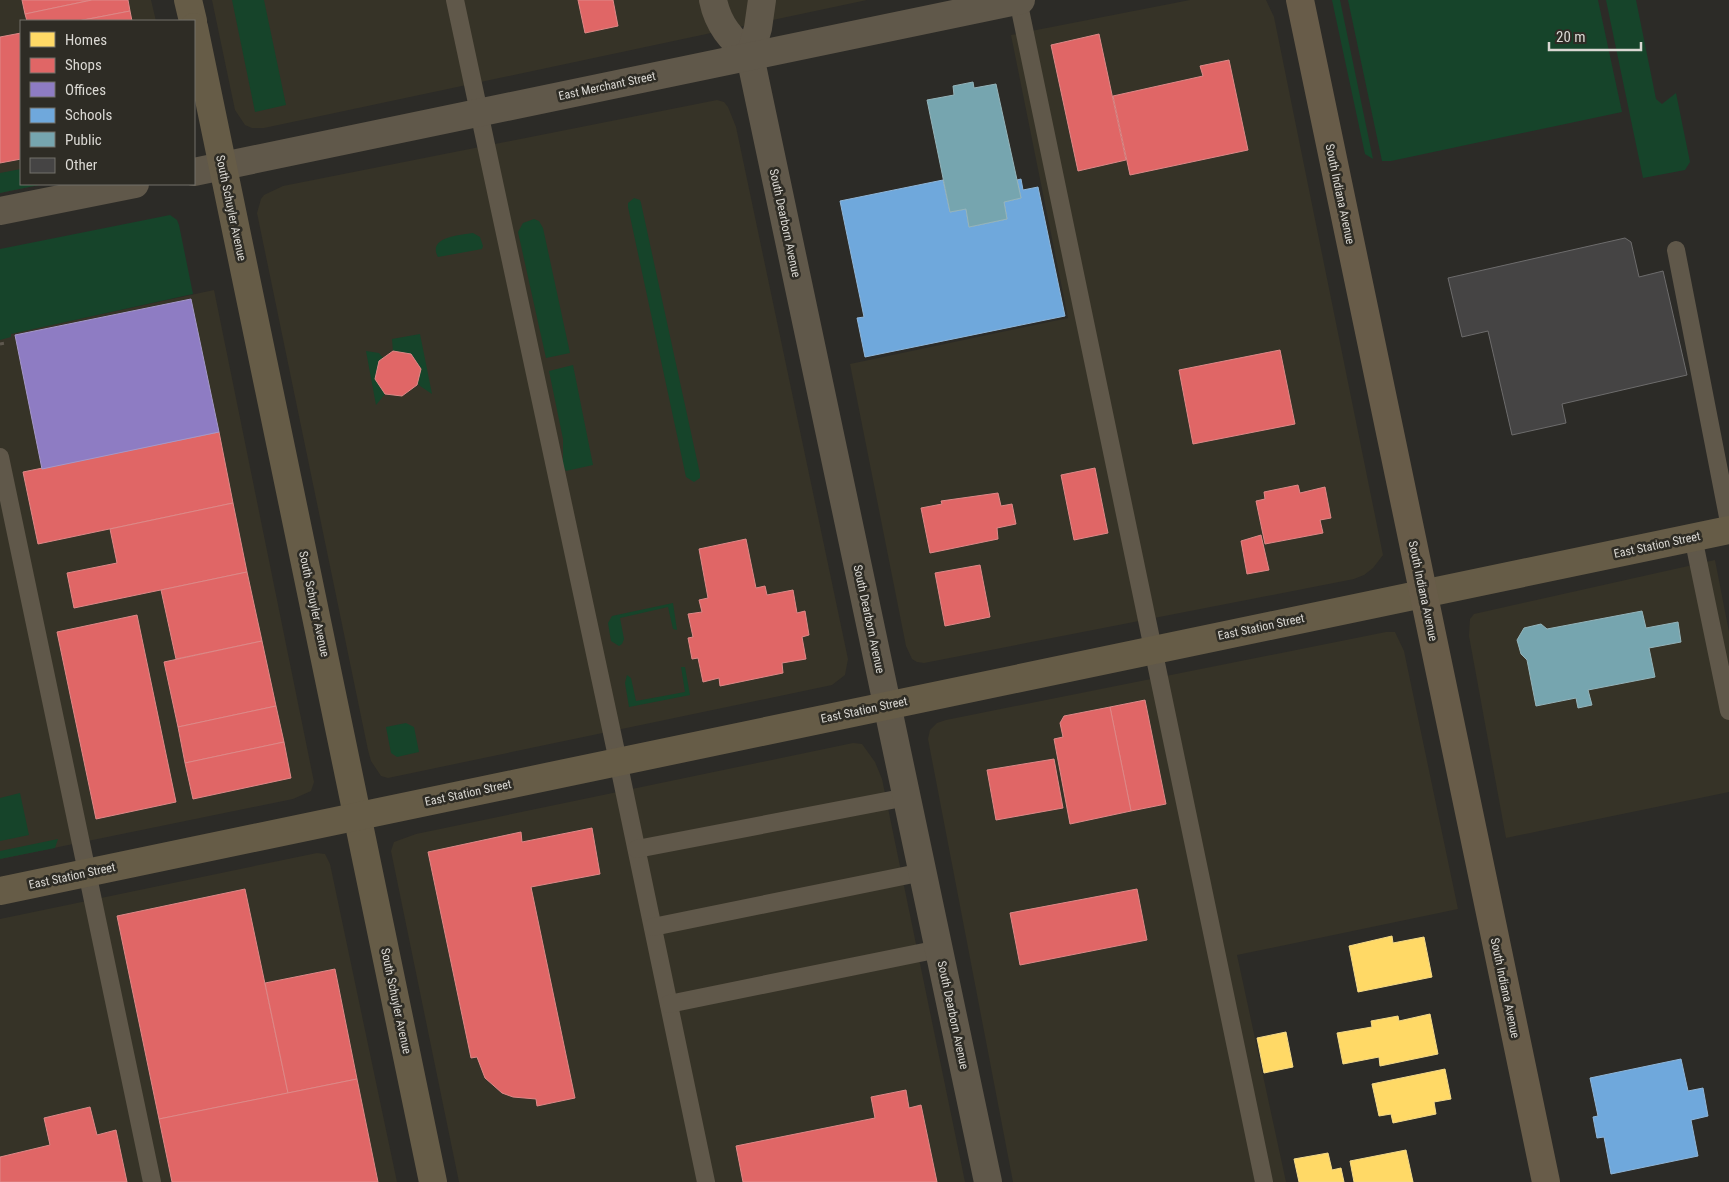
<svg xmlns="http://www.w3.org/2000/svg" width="1729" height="1182" font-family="'Roboto Condensed',sans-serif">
<rect width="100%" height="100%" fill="#2c2b27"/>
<g fill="#363327">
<path d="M0 0H151L156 21H21V184H44L0 193Z"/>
<path d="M212 0H867L264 128H252L245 125 235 110Z"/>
<path d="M1190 0H1266L1274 17 1383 555 1373 568 1364 575 1354 579 924 663 917 662 912 659 906 646 850 364 1068 318 1011 35Z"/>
<path d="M717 100 724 102 728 107 736 127 848 659 845 675 832 685 388 778 381 776 371 761 368 750 257 213 261 199 264 195 283 186Z"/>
<path d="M214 290 314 782 311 791 293 799 0 859V336Z"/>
<path d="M1715 560 1729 632V792L1506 838 1469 636 1470 619 1474 614Z"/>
<path d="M1386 632H1395L1404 651 1458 909 1237 955 1286 1182H1013L928 739 930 730 937 723 946 720Z"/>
<path d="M853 743 862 744 875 762 882 779 965 1182H459L391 851 394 842 416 834Z"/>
<path d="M317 853 325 854 330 864 397 1182H0V919Z"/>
</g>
<g fill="#16442a">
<path d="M232 0H264L286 105 255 112Z"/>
<path d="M1332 0H1340L1373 159 1365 154Z"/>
<path d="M1348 0H1598L1622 112 1391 161H1382Z"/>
<path d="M1606 0H1636L1656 99 1662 104 1676 93 1690 162 1685 170 1643 178Z"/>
<path d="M21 169V184H44L0 193V173Z"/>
<path d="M634 198 640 200 641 203 700 474V478L694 482 686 477 628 207V203Z"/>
<path d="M170 215 177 220 179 225 193 294 11 334V337L0 340V249Z"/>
<path d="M534 219 539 221 543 228 570 353 546 358 518 232 523 223Z"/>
<path d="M473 233 480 237 483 246 482 249 438 257C427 237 460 235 473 233Z"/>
<path d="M420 334 432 394 420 386 393 351 392 339Z"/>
<path d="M366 351 379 353 383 358 385 394 376 405Z"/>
<path d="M573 365 593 465 566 471 563 466V439L549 371Z"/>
<path d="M673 603 677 630 673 629 668 607 620 618 624 639 622 644 619 646 611 641 608 623 612 616Z"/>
<path d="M681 667H685L690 695 629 707 625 683 627 675 631 678 636 701 685 692Z"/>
<path d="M406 723 414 727 419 752 397 757 391 753 386 727Z"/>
<path d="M20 793 29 835 0 841V798Z"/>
<path d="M58 839 55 848 0 859V851Z"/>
</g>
<g fill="#ffd966" stroke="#f4d987">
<path d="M1392 936 1393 943 1424 937 1432 977 1358 992 1349 946Z"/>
<path d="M1430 1014 1438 1054 1380 1066 1379 1057 1343 1064 1337 1033 1372 1027 1371 1021 1398 1016 1399 1021Z"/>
<path d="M1286 1032 1293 1067 1264 1073 1257 1038Z"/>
<path d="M1445 1069 1451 1099 1434 1102 1436 1114 1393 1123 1391 1114 1379 1116 1372 1084Z"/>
<path d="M1406 1150 1413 1182H1354L1350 1161Z"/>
<path d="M1328 1153 1332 1170 1341 1168 1344 1182H1299L1294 1159Z"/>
</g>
<g fill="#e06666" stroke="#de8887">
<path d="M22 0H92L25 14Z"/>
<path d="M92 0H128L130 11 78 21H27L25 14Z"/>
<path d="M578 0H613L618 26 585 33Z"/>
<path d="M130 11 132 21H78Z"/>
<path d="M21 33V159L0 163V37Z"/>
<path d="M1099 34 1126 160 1078 171 1051 45Z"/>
<path d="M1229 60 1248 150 1130 175 1113 96 1203 76 1200 66Z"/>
<path d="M1280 350 1295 424 1193 444 1179 370Z"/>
<path d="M393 351 411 354 421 369 417 385 402 396 385 394 375 379 379 361Z"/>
<path d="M219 432 233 503 38 544 23 472Z"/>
<path d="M1095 468 1108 533 1074 540 1061 475Z"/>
<path d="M1298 485 1300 493 1325 487 1331 518 1320 520 1323 533 1265 544 1256 501 1265 499 1264 492Z"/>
<path d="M998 493 1001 506 1012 504 1016 524 997 528 998 539 930 553 921 508 942 504 941 501Z"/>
<path d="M233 503 247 572 74 608 67 573 117 563 110 529Z"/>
<path d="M1261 535 1269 570 1247 574 1241 541Z"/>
<path d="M746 539 756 588 765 586 767 595 793 590 797 613 805 611 809 635 802 637 806 659 782 663 783 673 720 686 719 678 703 682 698 658 692 659 688 638 693 637 688 614 702 612 699 600 708 598 699 549Z"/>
<path d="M980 565 990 617 945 626 935 573Z"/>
<path d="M247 572 262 641 176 659 161 590Z"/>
<path d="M137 615 176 802 96 819 57 632Z"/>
<path d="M262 641 276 706 178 727 164 662Z"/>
<path d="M1145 700 1166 804 1131 811 1110 707Z"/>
<path d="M276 706 284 742 185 763 178 727Z"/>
<path d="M1110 707 1131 811 1070 824 1054 739 1063 737 1060 723 1064 716Z"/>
<path d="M284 742 291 778 193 799 185 763Z"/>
<path d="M1054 759 1063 808 996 820 987 770Z"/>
<path d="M592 828 600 874 531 887 575 1098 537 1106 536 1099 513 1097 502 1093 485 1078 477 1057 471 1058 428 852 521 832 522 842Z"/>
<path d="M245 889 288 1093 159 1119 117 916Z"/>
<path d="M1137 889 1147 940 1020 965 1010 913Z"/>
<path d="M335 969 357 1079 288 1093 265 983Z"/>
<path d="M357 1079 378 1182H172L159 1119Z"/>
<path d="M906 1090 909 1108 921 1105 937 1182H743L736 1146 875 1118 871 1097Z"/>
<path d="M90 1107 97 1135 116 1130 127 1182H0V1157L50 1145 44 1118Z"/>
</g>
<path fill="#8e7cc3" stroke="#a598c8" d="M191 299 219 432 42 469 15 335Z"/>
<g fill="#6fa8dc" stroke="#8fb6d9">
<path d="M1021 179 1023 190 1038 187 1065 316 865 357 857 318 864 317 840 201 943 180 950 212 966 209 969 227 1007 219 1004 202 1021 198 1017 180Z"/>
<path d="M1681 1059 1688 1091 1703 1088 1708 1116 1691 1120 1698 1156 1611 1174 1604 1137 1597 1138 1593 1117 1598 1116 1590 1078Z"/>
</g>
<g fill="#76a5af" stroke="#94b4ba">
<path d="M973 82 974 88 996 84 1021 198 1004 202 1007 219 969 227 966 209 950 212 927 100 954 95 953 86Z"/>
<path d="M1642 611 1646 628 1678 622 1681 642 1649 648 1655 677 1588 690 1592 705 1578 708 1576 698 1536 706 1527 660 1521 654 1517 640 1524 628 1541 624 1547 629Z"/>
</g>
<path fill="#454444" stroke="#6d6c6c" d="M1625 238 1631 242 1639 277 1663 271 1687 375 1562 404 1566 423 1512 435 1488 331 1462 337 1448 278Z"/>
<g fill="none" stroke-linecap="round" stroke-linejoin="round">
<path stroke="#5e584e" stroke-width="3" stroke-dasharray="4 2.5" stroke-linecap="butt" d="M0 344 6 343"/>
<g stroke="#60584a" stroke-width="18">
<path d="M455 0 618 761 706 1182"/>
<path d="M1018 0 1264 1182"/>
<path d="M1676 250 1729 522"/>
<path d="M0 457 152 1182"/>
<path d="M1693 537 1729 711"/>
<path d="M637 849 907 797"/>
<path d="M653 927 923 872"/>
<path d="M669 1004 939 949"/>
</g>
<g stroke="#60584a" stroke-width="28">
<path d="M713 0C718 25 731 39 750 56"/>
<path d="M762 0 758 28 750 56 988 1182"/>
<path d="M194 172 1021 0"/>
<path d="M0 211 135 184"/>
</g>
<g stroke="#665c47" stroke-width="28">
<path d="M188 0 193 21"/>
<path d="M194 27 433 1182"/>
<path d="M0 891 1729 530"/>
</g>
<path stroke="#685c49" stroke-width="28" d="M1300 0 1546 1182"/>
</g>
<g text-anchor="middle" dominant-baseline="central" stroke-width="5" stroke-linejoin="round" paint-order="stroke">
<g font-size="12" fill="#dad8d3" stroke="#2e2c25">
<text transform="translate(607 86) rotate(-12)">East Merchant Street</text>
<text transform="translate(1340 194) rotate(78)">South Indiana Avenue</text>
<text transform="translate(231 208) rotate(78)">South Schuyler Avenue</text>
<text transform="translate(785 223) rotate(78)">South Dearborn Avenue</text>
<text transform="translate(1657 545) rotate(-12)">East Station Street</text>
<text transform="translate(1423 591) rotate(78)">South Indiana Avenue</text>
<text transform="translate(314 604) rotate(78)">South Schuyler Avenue</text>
<text transform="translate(869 619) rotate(78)">South Dearborn Avenue</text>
<text transform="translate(1261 627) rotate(-12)">East Station Street</text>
<text transform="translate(864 710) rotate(-12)">East Station Street</text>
<text transform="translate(468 793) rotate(-12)">East Station Street</text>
<text transform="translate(72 876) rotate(-12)">East Station Street</text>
<text transform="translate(1505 988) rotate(78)">South Indiana Avenue</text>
<text transform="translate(396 1001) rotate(78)">South Schuyler Avenue</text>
<text transform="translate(953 1015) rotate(78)">South Dearborn Avenue</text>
</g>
</g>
<rect x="20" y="20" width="175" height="165" fill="#2e2c25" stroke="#73716b"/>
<rect x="30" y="32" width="25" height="15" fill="#ffd966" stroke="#73716b"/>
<text x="65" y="45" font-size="15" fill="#dad8d3">Homes</text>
<rect x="30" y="58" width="25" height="15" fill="#e06666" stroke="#73716b"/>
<text x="65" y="70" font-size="15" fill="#dad8d3">Shops</text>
<rect x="30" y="82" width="25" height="15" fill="#8e7cc3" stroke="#73716b"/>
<text x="65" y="95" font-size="15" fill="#dad8d3">Offices</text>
<rect x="30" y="108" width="25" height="15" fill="#6fa8dc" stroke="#73716b"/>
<text x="65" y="120" font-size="15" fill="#dad8d3">Schools</text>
<rect x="30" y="132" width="25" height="15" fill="#76a5af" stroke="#73716b"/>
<text x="65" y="145" font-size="15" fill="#dad8d3">Public</text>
<rect x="30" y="158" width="25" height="15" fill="#454444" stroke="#73716b"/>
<text x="65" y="170" font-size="15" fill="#dad8d3">Other</text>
<path d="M1549 42v8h92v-8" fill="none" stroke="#dad8d3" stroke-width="2.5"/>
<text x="1556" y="42" font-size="15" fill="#dad8d3" stroke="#2e2c25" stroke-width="4" paint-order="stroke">20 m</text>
</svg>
